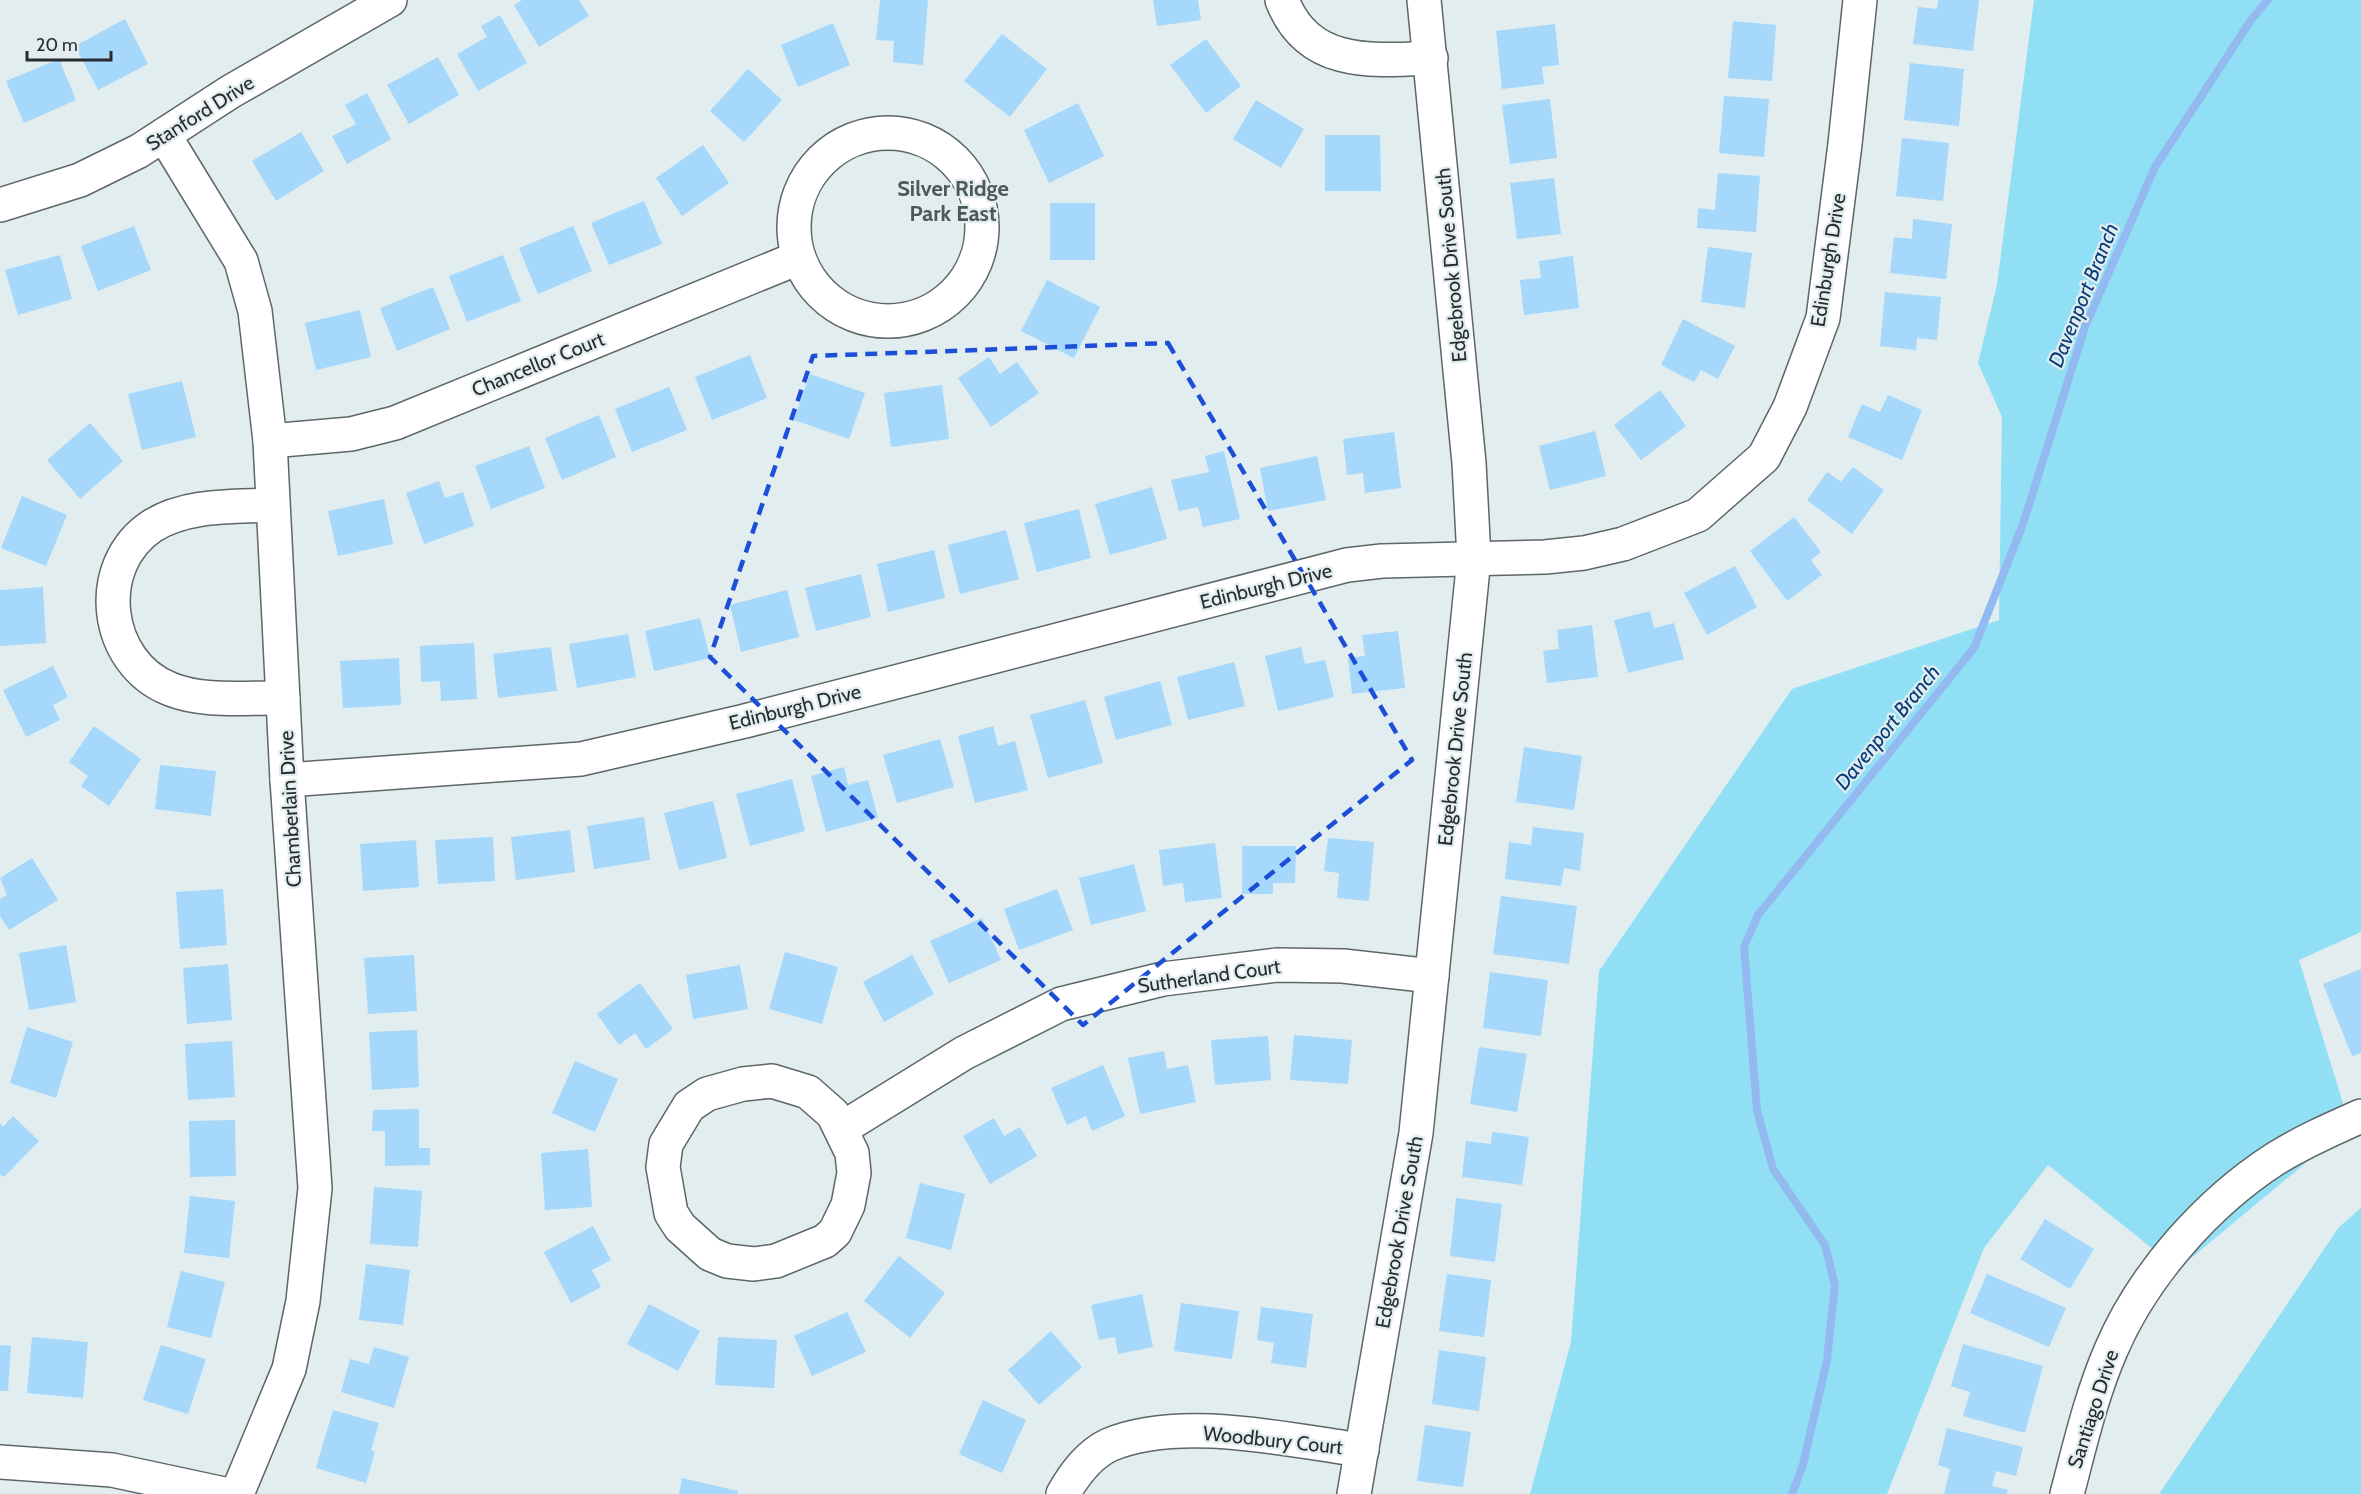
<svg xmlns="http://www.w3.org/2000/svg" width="2361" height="1494" font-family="Cabin,sans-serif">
<rect width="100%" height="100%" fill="#e2edf0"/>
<g fill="#91dff5">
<path d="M2034 0H2361V932L2299 960 2350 1126 2178 1269 2048 1165 1984 1248 1887 1494H1530L1571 1342 1599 971 1792 689 1999 620 2002 417 1978 363 1997 285Z"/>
<path d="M2361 1208V1494H2159L2339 1227Z"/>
</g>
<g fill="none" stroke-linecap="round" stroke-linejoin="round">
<path stroke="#93baf0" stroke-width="8" d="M1792 1494 1803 1465 1827 1360 1835 1285 1825 1245 1773 1169 1757 1110 1744 947 1758 915 1974 648 2023 524 2085 327 2155 167 2251 20 2268 0"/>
</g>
<g fill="#a5d8fa">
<path d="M522 0H579L589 16 539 47 514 5Z"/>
<path d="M880 0H928L923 65 893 62 894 41 876 40Z"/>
<path d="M1153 0H1198L1201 20 1157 26Z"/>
<path d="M1938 0H1979L1973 51 1913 44 1918 7 1937 9Z"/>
<path d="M500 15 527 63 478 91 457 54 487 37 481 26Z"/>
<path d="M125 19 148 64 98 90 75 46Z"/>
<path d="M1733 21 1776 25 1772 81 1728 78Z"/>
<path d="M833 23 850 65 798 87 781 45Z"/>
<path d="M1555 24 1559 65 1542 67 1544 84 1502 89 1496 31Z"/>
<path d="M1002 34 1047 69 1010 117 964 81Z"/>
<path d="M1206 39 1241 86 1206 113 1170 65Z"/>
<path d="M438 57 459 95 409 124 387 85Z"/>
<path d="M59 59 76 100 24 123 6 81Z"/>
<path d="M1910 63 1964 69 1959 126 1904 120Z"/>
<path d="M748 69 782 100 744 142 710 111Z"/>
<path d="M367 93 391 139 347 164 332 136 356 124 345 105Z"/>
<path d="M1724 96 1769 99 1764 157 1719 153Z"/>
<path d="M1550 99 1557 158 1510 164 1502 105Z"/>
<path d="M1256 100 1304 129 1281 168 1233 139Z"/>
<path d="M1078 103 1104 156 1049 183 1024 130Z"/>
<path d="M301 132 324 171 276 201 252 161Z"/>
<path d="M1325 135H1380L1381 191H1325Z"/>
<path d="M1902 138 1949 143 1943 201 1896 196Z"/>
<path d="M703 145 729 183 682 216 656 178Z"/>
<path d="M1718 173 1760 176 1756 232 1697 228 1698 208 1715 210Z"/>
<path d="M1554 178 1561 234 1517 239 1510 183Z"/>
<path d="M644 201 662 244 609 265 591 223Z"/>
<rect x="1050" y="203" width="45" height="57"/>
<path d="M1913 219 1952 224 1946 279 1890 273 1894 237 1912 239Z"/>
<path d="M134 226 151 270 98 291 81 246Z"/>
<path d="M573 226 592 271 538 294 519 248Z"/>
<path d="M1708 247 1752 253 1745 308 1701 302Z"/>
<path d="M60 255 72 299 18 315 5 270Z"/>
<path d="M503 255 521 301 467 322 449 276Z"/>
<path d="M1573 256 1579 308 1524 315 1520 280 1541 278 1539 261Z"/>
<path d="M1047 280 1100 307 1074 358 1021 331Z"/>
<path d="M433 287 450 329 397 351 380 308Z"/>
<path d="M1885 292 1941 297 1937 340 1917 338 1916 350 1880 346Z"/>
<path d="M360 310 371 357 316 370 305 323Z"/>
<path d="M1683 319 1735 346 1718 379 1701 370 1694 382 1661 365Z"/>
<path d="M750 355 767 398 712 420 695 377Z"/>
<path d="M989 357 1000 374 1017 362 1039 393 991 427 958 378Z"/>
<path d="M810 374 865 393 849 439 794 420Z"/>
<path d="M182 381 196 437 142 450 128 394Z"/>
<path d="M942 385 949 439 891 447 884 393Z"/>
<path d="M669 387 687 430 632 452 615 409Z"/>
<path d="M1660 390 1686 426 1641 460 1614 425Z"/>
<path d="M1888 395 1922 410 1902 460 1848 437 1862 404 1880 412Z"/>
<path d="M599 415 616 457 562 480 545 438Z"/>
<path d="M90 423 123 461 80 499 47 460Z"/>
<path d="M1595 431 1606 476 1550 490 1539 446Z"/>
<path d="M1394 432 1401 488 1365 493 1363 473 1347 475 1343 439Z"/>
<path d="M529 446 545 488 491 509 475 466Z"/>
<path d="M1224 451 1240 519 1203 527 1198 507 1179 511 1171 480 1209 472 1205 456Z"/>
<path d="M1317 456 1326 500 1268 511 1260 468Z"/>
<path d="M1853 467 1884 490 1852 534 1807 500 1827 472 1841 482Z"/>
<path d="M439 481 445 498 463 492 474 526 424 544 406 493Z"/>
<path d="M1152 487 1167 539 1110 555 1095 504Z"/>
<path d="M22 496 67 515 46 566 1 548Z"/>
<path d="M384 499 393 544 338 556 328 511Z"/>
<path d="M1079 509 1091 558 1037 572 1024 523Z"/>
<path d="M1794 517 1821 552 1811 560 1822 575 1787 601 1750 551Z"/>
<path d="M1006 530 1019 579 960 594 948 545Z"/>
<path d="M934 550 945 598 888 612 877 564Z"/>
<path d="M1735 566 1757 607 1707 635 1684 593Z"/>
<path d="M861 574 871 617 816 631 805 588Z"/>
<path d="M43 587 46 643 0 646V590Z"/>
<path d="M787 590 799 637 741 652 730 605Z"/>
<path d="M1650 611 1654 628 1674 623 1684 659 1628 673 1614 620Z"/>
<path d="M700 618 710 658 654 671 645 631Z"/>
<path d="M1592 625 1598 677 1547 683 1543 651 1559 649 1557 630Z"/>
<path d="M1398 631 1405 688 1352 694 1348 658 1365 656 1362 635Z"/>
<path d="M628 634 636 677 577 688 569 644Z"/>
<path d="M474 643 477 699 441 701 440 681 421 682 420 646Z"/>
<path d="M551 647 557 691 498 698 493 654Z"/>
<path d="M1301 647 1305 664 1325 660 1334 697 1278 711 1265 656Z"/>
<path d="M399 658 401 705 343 708 340 661Z"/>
<path d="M1234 662 1245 706 1188 720 1177 677Z"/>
<path d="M53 666 68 697 53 705 60 720 26 737 3 690Z"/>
<path d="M1160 681 1172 725 1116 740 1104 697Z"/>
<path d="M1085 700 1103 763 1048 778 1030 715Z"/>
<path d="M94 726 141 759 109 806 81 786 88 776 69 762Z"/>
<path d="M993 726 998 746 1015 741 1028 790 975 803 958 736Z"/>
<path d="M940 739 954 787 897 803 883 755Z"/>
<path d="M1524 747 1582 756 1574 810 1516 802Z"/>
<path d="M160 765 216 771 211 816 155 809Z"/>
<path d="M844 767 848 785 868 780 878 818 826 832 811 776Z"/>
<path d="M792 779 805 831 750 846 736 794Z"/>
<path d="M713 801 727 858 679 870 664 813Z"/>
<path d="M644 817 650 860 594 869 587 826Z"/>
<path d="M1533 827 1584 833 1580 871 1564 868 1561 886 1505 879 1509 842 1531 845Z"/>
<path d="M570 830 575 872 516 880 511 837Z"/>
<path d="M493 837 495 881 438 884 435 840Z"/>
<path d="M1328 838 1374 842 1369 901 1337 898 1339 873 1324 871Z"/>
<path d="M416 840 419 887 363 891 360 844Z"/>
<path d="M1215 843 1222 898 1185 902 1183 883 1163 886 1159 850Z"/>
<path d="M1242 846H1296L1295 883H1273V894H1242Z"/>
<path d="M32 858 58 900 9 930 0 916V899L7 895 0 878Z"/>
<path d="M1134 864 1146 911 1091 925 1079 878Z"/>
<path d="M223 889 227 945 180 949 176 892Z"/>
<path d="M1057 889 1073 930 1019 950 1004 909Z"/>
<path d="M1501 896 1577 906 1569 964 1493 954Z"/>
<path d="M982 918 1001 960 949 983 930 941Z"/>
<path d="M66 945 76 1002 29 1010 19 953Z"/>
<path d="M785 952 838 967 822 1024 769 1009Z"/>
<path d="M414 955 417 1011 368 1014 364 958Z"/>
<path d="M912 955 934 994 884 1022 863 982Z"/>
<path d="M228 964 232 1020 187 1024 183 968Z"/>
<path d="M740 965 748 1009 693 1019 686 975Z"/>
<path d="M2361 969V1053L2352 1056 2323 984Z"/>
<path d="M1490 972 1548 980 1541 1036 1483 1028Z"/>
<path d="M640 983 673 1029 646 1049 635 1033 619 1045 597 1014Z"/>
<path d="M27 1027 73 1042 56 1098 10 1083Z"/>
<path d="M417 1030 419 1087 372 1090 369 1032Z"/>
<path d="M1294 1035 1352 1040 1348 1084 1290 1080Z"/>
<path d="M1268 1036 1271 1080 1215 1085 1211 1040Z"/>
<path d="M232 1041 235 1097 188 1100 185 1044Z"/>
<path d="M1479 1047 1527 1054 1517 1112 1470 1104Z"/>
<path d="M1164 1051 1167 1069 1188 1065 1196 1102 1140 1114 1128 1058Z"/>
<path d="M575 1061 618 1079 595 1132 552 1113Z"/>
<path d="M1103 1065 1125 1116 1092 1131 1086 1116 1067 1125 1051 1088Z"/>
<path d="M419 1109V1148H430V1165L385 1166V1131H372L373 1110Z"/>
<path d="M13 1116 39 1141 4 1177 0 1174V1123L3 1127Z"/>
<path d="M994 1118 1004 1136 1020 1127 1037 1156 990 1184 963 1136Z"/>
<path d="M235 1120 236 1176 190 1177 189 1121Z"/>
<path d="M1492 1132 1529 1137 1522 1185 1462 1177 1466 1141 1491 1144Z"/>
<path d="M588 1149 592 1207 545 1210 541 1153Z"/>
<path d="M920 1183 965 1194 951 1250 906 1238Z"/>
<path d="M374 1187 422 1191 418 1247 370 1244Z"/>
<path d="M190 1196 235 1201 229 1258 184 1253Z"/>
<path d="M1456 1198 1502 1204 1495 1262 1450 1256Z"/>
<path d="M2045 1219 2094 1249 2070 1289 2020 1259Z"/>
<path d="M593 1226 611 1260 592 1270 601 1287 571 1303 544 1252Z"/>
<path d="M899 1256 945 1293 910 1338 864 1301Z"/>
<path d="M366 1264 410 1270 403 1325 359 1320Z"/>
<path d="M181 1271 225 1282 211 1338 167 1327Z"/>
<path d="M1447 1274 1491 1280 1484 1337 1439 1331Z"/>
<path d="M1987 1274 2066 1308 2049 1347 1970 1313Z"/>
<path d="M1142 1294 1153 1347 1118 1354 1115 1337 1099 1340 1091 1305Z"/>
<path d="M1181 1303 1239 1311 1232 1359 1174 1351Z"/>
<path d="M649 1304 700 1331 678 1371 627 1344Z"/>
<path d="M1261 1307 1313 1314 1306 1368 1271 1363 1274 1343 1257 1340Z"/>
<path d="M847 1312 866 1352 812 1376 794 1336Z"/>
<path d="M1051 1331 1082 1367 1039 1405 1008 1370Z"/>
<path d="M32 1337 88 1342 83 1398 27 1393Z"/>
<path d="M718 1337 777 1340 774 1388 715 1385Z"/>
<path d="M1963 1344 2043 1366 2025 1433 1963 1416 1970 1392 1951 1386Z"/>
<path d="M0 1345 11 1346 8 1391H0Z"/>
<path d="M161 1345 206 1359 188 1414 143 1400Z"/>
<path d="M374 1347 409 1357 394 1408 341 1392 350 1359 369 1364Z"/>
<path d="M1439 1350 1486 1357 1479 1411 1432 1404Z"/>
<path d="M983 1400 1026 1420 1002 1473 959 1454Z"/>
<path d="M333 1410 379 1423 371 1450 375 1452 366 1483 316 1468Z"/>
<path d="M1425 1425 1471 1432 1463 1487 1417 1481Z"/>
<path d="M1947 1428 2023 1447 2016 1476 1996 1471 1992 1486 2008 1490 2007 1494H1944L1950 1469 1938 1465Z"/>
<path d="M682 1478 738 1491V1494H679Z"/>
</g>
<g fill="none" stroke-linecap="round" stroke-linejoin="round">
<defs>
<g id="minor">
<path d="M1282 0C1308 67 1371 61 1431 58"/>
<circle cx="888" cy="227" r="94"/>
<path d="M164 135 241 261 255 311 270 441 287 780 315 1188 303 1301 289 1369 237 1494"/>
<path d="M0 205 80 180 139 151 230 92 390 0"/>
<path d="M270 441 351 434 395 423 798 258"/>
<path d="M272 505C233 507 187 504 152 526 92 566 104 663 170 689 204 703 248 697 283 698"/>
<path d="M287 780 581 759 745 721 1347 565 1382 561 1545 557 1584 553 1623 544 1698 515 1764 457 1790 407 1823 318 1845 144 1860 0"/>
<path d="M772 1081 808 1092 833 1114 852 1153 854 1173 848 1205 835 1232 825 1241 776 1261 754 1264 727 1261 710 1254 680 1227 671 1213 663 1167 666 1144 689 1106 707 1094 743 1084Z"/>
<path d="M841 1129 964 1053 1061 1004 1163 979 1277 965 1343 966 1432 976"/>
<path d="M0 1462 112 1470 224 1494"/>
<path d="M1063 1494C1074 1475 1088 1455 1109 1445 1180 1415 1287 1440 1362 1450"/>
<path d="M1354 1494 1416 1133 1474 558 1469 463 1424 0"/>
<path d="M2067 1494C2080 1445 2091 1396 2111 1350 2143 1275 2207 1203 2275 1159 2302 1142 2332 1129 2361 1116"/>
</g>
</defs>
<use href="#minor" stroke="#5d6668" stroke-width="36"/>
<use href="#minor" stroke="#fff" stroke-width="33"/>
</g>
<path fill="none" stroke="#1d4ed8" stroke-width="4.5" stroke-dasharray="12 8" stroke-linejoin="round" d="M1168 343 1412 760 1083 1025 710 657 813 356Z"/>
<g text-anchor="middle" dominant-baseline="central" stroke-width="4.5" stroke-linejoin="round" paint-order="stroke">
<g font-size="20" fill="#282b2d" stroke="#e2edf0">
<text transform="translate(200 113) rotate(-32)">Stanford Drive</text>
<text transform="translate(1828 260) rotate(-81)">Edinburgh Drive</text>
<text transform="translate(1451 265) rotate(-95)">Edgebrook Drive South</text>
<text transform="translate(538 364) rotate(-22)">Chancellor Court</text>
<text transform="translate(1266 586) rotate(-14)">Edinburgh Drive</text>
<text transform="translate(795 707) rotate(-14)">Edinburgh Drive</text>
<text transform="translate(1455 749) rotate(-84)">Edgebrook Drive South</text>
<text transform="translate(290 809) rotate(-93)">Chamberlain Drive</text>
<text transform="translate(1209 976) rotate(-8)">Sutherland Court</text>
<text transform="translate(1399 1232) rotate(-80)">Edgebrook Drive South</text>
<text transform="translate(2093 1409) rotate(-72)">Santiago Drive</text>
<text transform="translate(1273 1440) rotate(6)">Woodbury Court</text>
</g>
<g font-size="21" font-style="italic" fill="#093c7b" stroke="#e2edf0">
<text transform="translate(2083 295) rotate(-68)">Davenport Branch</text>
<text transform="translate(1887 727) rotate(-51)">Davenport Branch</text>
</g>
<g font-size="22" font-weight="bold" fill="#4e575a" stroke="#e2edf0">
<text x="953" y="188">Silver Ridge<tspan x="953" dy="25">Park East</tspan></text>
</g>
</g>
<path d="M27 51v9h84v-9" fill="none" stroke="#282b2d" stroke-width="3"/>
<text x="36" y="51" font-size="18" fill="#282b2d" stroke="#e2edf0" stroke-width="4.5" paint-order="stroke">20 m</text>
</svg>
